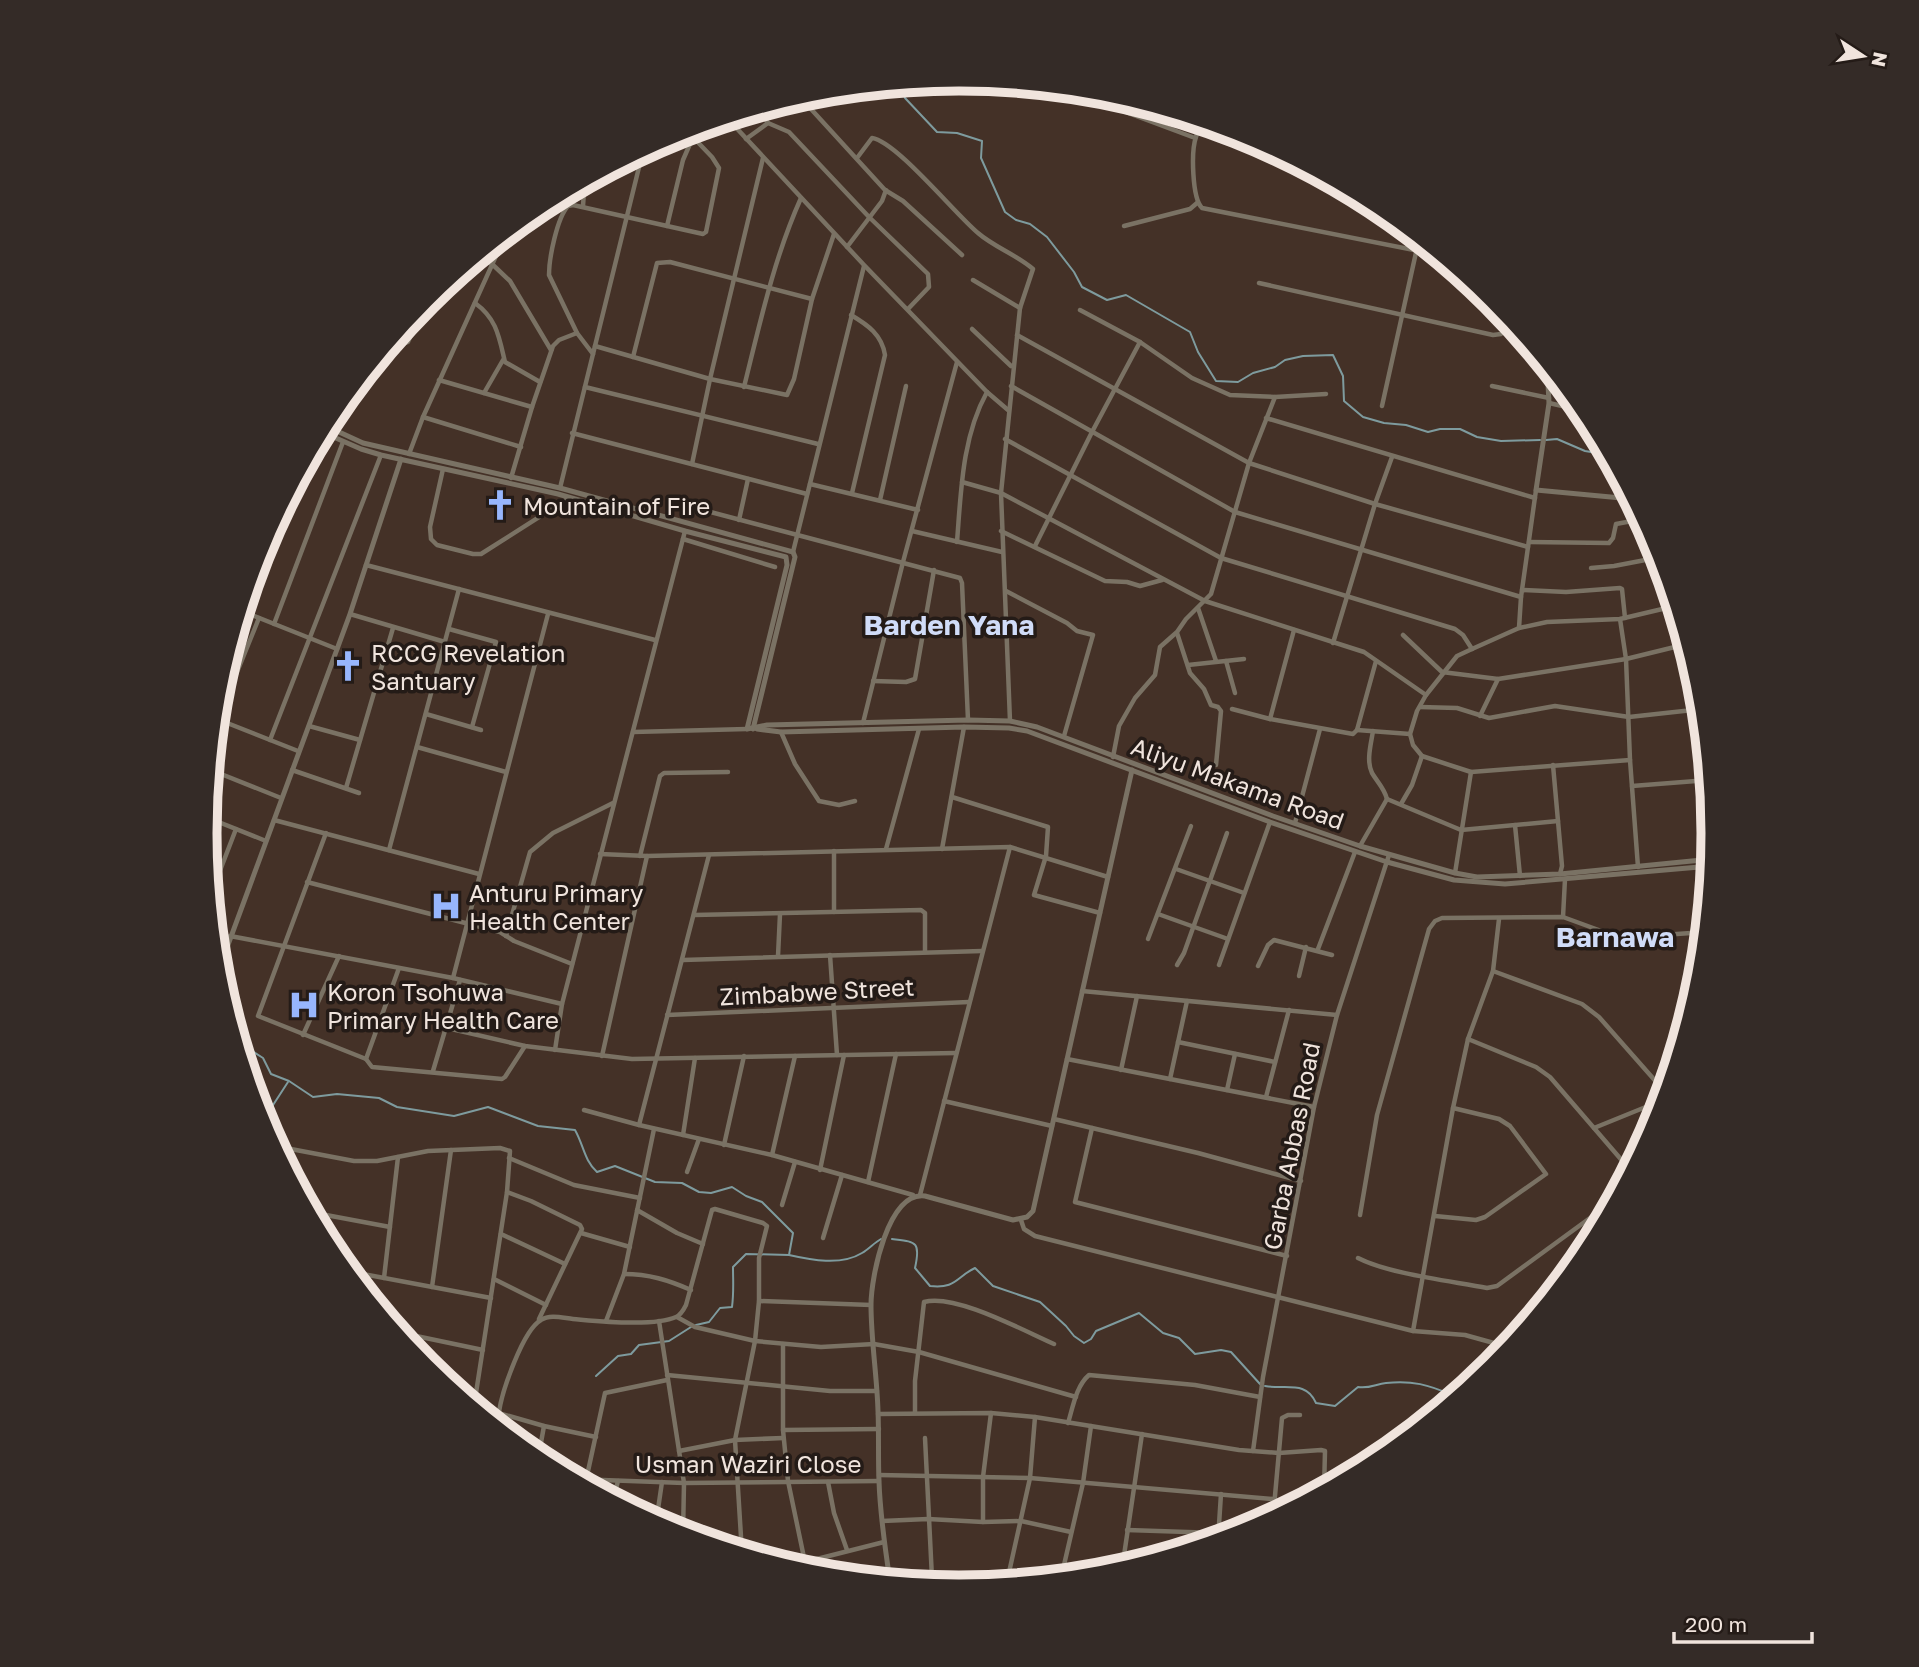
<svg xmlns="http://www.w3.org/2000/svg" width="1919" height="1667" font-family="'Golos Text',sans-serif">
<rect width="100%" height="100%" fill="#443127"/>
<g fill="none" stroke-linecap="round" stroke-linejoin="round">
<g stroke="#7e9b9e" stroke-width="2">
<path d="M900 85 905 98 937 132 957 133 982 141 981 158 1005 212 1016 220 1030 224 1047 237 1074 272 1082 287 1107 300 1126 295 1190 332 1198 352 1216 381 1238 382 1253 373 1275 367 1285 360 1303 356 1333 355 1343 376 1344 401 1363 417 1384 423 1406 425 1428 432 1440 429H1460L1477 437 1501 441 1540 440"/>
<path d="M1546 440 1557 439 1585 451 1609 455"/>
<path d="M238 1042 263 1058 271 1074 289 1081 313 1097 337 1094 379 1098 397 1107 454 1116 488 1107 538 1126 575 1130C584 1146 584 1160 597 1172L615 1166 655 1182 682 1183 699 1192 711 1193 732 1187 746 1196 762 1202 793 1233 789 1255C811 1260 841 1266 862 1253 869 1249 874 1243 881 1239"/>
<path d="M262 1122 288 1082"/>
<path d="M892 1239C916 1242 921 1241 915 1268L930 1286C956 1289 956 1277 975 1268L993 1286 1040 1302 1066 1326 1074 1336 1084 1343 1091 1339 1096 1331 1139 1313 1163 1333 1179 1338 1195 1354 1221 1350 1231 1352 1260 1384"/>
<path d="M696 1325 709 1322 720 1308 732 1307C734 1292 733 1281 733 1267L746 1254 789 1255"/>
<path d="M596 1376 618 1356 631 1354 639 1345 669 1341 691 1327"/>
<path d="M1265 1386C1286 1390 1306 1380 1316 1403L1335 1406 1358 1387C1369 1389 1376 1384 1386 1383 1412 1380 1429 1385 1452 1395L1461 1391 1463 1386 1474 1383"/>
</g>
<g stroke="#7a7264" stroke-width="4.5">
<path d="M1092 92 1128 113 1195 138"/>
<path d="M800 97 885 190 903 201 962 255"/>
<path d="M759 110 768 123 789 132 869 217 928 274 929 287 908 309"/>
<path d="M728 119 864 265 987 392 1008 410"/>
<path d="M1204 123C1201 127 1197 132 1196 137 1191 151 1192 198 1202 208L1439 255"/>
<path d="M746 139 768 123"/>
<path d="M857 158 872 138C896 141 956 215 978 233 994 247 1017 255 1033 269L1020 308 1001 493 1010 721"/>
<path d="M583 206 584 191 590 186 592 178"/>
<path d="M667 226 683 160 693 137"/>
<path d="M1124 226 1190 209 1197 203"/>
<path d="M847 247 882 201 886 190"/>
<path d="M477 258 492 264 510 281 551 350"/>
<path d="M973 280 1020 308"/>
<path d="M1259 283 1493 335 1501 334 1512 323"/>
<path d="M475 303C497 319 499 337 505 362L540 382"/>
<path d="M1080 310 1140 342 1192 378 1230 395 1275 397 1326 394"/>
<path d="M851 315C868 325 882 335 885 355L852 493"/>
<path d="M972 329 1011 366"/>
<path d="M1017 335 1249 463 1375 504 1528 547"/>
<path d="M393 340 403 344 408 342 426 299"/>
<path d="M595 346 710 379 787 395 794 379 812 299 834 234"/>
<path d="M593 354 577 333 549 275C549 258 557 218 568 206L573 205 703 234 706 232 719 168 712 157 687 131"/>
<path d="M633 357 657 263 670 262 812 299"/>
<path d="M439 380 532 407"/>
<path d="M1011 386 1235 512 1521 597"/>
<path d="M1492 386 1549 398"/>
<path d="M585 387 818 444"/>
<path d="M744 387C760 323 774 258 801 198"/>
<path d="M484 393 503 360"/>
<path d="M1549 403 1584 411"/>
<path d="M1382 406 1419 239"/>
<path d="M423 417 521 447"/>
<path d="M1266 418 1535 498"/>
<path d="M572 433 807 494"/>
<path d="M1005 439 1221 558 1455 629 1463 635 1472 649"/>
<path d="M409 454 423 417 506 234"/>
<path d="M692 464 710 379 763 158"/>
<path d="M443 469 430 527 431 539 437 545 473 554H481L569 498"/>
<path d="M511 478 532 407 553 346 559 340 577 333"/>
<path d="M962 482 1001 493 1205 601 1364 652 1426 695"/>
<path d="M810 484 918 510"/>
<path d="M560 488 643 151"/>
<path d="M880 500 906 386"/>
<path d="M703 510 960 578 962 583 968 720"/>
<path d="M739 520 748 479"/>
<path d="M912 531 1002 552"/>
<path d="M1001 531 1105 581 1127 582 1140 586 1162 580"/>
<path d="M683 539 775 567"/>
<path d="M957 542C961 492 962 437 987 392"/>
<path d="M1529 542 1609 543 1613 538 1616 524 1643 519"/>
<path d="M1035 546 1092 432 1140 342"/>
<path d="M793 552 864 266"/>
<path d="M366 565 655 640"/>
<path d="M1591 568 1614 566 1661 557"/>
<path d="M253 576 272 526"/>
<path d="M1522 590 1566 592 1620 588 1622 589 1625 618"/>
<path d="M1006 591 1067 623 1077 631 1093 635 1064 736"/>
<path d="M1198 608 1216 661"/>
<path d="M242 611 337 649"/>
<path d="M350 614 445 642"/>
<path d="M1620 619 1626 659 1630 760 1638 867"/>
<path d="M274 624 343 442"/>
<path d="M1519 628 1521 597 1536 490"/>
<path d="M449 629 496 642 472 727"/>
<path d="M1177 633 1190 673 1204 689 1211 705 1218 707 1221 711 1216 765"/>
<path d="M1403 635 1442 672 1498 679 1626 659 1687 644"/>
<path d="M1333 643 1375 504 1392 457"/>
<path d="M1689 650 1695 710"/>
<path d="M1226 661 1235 693"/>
<path d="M1188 665 1244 659"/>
<path d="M873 681 906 682 915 679 934 570"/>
<path d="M1420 707 1457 708 1489 718 1555 706 1629 717 1702 709"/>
<path d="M1232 709 1270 719 1353 734 1357 730 1376 661"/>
<path d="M426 714 481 730"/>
<path d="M1480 716 1498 679"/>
<path d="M217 719 298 751"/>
<path d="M218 719 259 618"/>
<path d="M1270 719 1294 630"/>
<path d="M863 723 903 562 957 362"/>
<path d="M309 726 360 740"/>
<path d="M1357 730 1410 734"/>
<path d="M1373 731C1371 744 1366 761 1372 773 1378 783 1384 788 1387 799"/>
<path d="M633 732 747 729"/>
<path d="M781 732 795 764 819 801 839 805 855 801"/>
<path d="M270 740 381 455"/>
<path d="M417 747 506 772"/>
<path d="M1113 757 1119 726 1135 698 1155 675 1160 647 1177 632 1186 619 1211 594 1249 463 1275 397"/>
<path d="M1630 760 1471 772 1422 756 1413 745 1410 734 1417 711 1426 695 1457 656 1472 649 1519 628 1547 622 1620 619 1675 606"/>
<path d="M1707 764 1708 780"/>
<path d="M1553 765 1562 866 1560 874"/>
<path d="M211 770 281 798"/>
<path d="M292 770 359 793"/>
<path d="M1632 786 1709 780"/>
<path d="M346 788 393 628"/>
<path d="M952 797 1048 827 1046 856 1034 895 1100 913"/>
<path d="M1387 799 1461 830 1558 821"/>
<path d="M1401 804 1412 785 1422 756"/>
<path d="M206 817 266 841"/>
<path d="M274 820 479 874"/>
<path d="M1295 823 1320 729"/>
<path d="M1515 825 1520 876"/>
<path d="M326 833 258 1016 366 1059"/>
<path d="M1360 846 1387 799"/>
<path d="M886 849 919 729"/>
<path d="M942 849 964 727"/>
<path d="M389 850 459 589"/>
<path d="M834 851V912"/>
<path d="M600 854 647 856 1010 847 1108 877"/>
<path d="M640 856 660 776 664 773 728 772"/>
<path d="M1176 869 1244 893"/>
<path d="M1455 873 1471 772"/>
<path d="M307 882 500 932 514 941 572 964"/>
<path d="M211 894 236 829"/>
<path d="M1158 914 1228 939"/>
<path d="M694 915 921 910 925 913V952"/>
<path d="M1563 917 1565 879"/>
<path d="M230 936 453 978 562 1004"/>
<path d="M506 936 530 852 553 833 613 803"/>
<path d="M1148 939 1191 826"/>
<path d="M1318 949 1355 852"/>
<path d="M830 955 837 1055"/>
<path d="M778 956 780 914"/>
<path d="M683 960 982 951"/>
<path d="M1177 965 1184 953 1227 833"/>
<path d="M1219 965 1270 822"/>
<path d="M1258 966 1268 945 1274 940 1332 955"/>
<path d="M399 968 366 1059 372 1067 502 1079 505 1077 525 1046"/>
<path d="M1493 971 1582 1004 1599 1017 1666 1093"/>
<path d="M1299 976 1306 947"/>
<path d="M453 978 548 614"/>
<path d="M1082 991 1337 1015"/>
<path d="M667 1015 969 1002"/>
<path d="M447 1028 525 1046 632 1059 956 1053"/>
<path d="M303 1035 339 956"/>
<path d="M1468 1039 1536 1067 1550 1077 1631 1171"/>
<path d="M1178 1042 1275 1062"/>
<path d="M555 1050 562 1004 685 531"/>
<path d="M602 1056 647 856"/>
<path d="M1067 1059 1314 1107"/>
<path d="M1121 1070 1137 996"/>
<path d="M433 1071 460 980"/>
<path d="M248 1077 252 1065"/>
<path d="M1170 1079 1187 1001"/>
<path d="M1227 1090 1235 1054"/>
<path d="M1266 1097 1289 1010"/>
<path d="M944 1101 1052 1126"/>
<path d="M584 1110 639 1125 772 1155 913 1195"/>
<path d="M1054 1119 1198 1153 1301 1181"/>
<path d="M639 1125 709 855"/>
<path d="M1092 1128 1075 1202 1287 1256"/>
<path d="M1594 1128 1663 1100"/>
<path d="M683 1135 695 1058"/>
<path d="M724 1145 744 1056"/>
<path d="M275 1146 354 1161H377L428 1151 500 1148 510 1151 507 1192 474 1406"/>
<path d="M772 1155 795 1056"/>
<path d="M509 1158 574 1185 640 1198"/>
<path d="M820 1170 844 1055"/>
<path d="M687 1172 699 1139"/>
<path d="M868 1182 896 1054"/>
<path d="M507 1192 531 1201 580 1225 582 1229 539 1319"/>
<path d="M920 1195 1010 847"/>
<path d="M782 1205 795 1162"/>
<path d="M637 1210 677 1233 703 1244"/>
<path d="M310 1212 390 1227"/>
<path d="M1360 1215 1377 1115 1429 929 1435 921 1442 918 1563 917 1615 936 1635 937 1705 932"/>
<path d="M1435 1216 1476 1220 1485 1217 1546 1174 1510 1126 1499 1119 1453 1108"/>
<path d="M1021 1220 1024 1229 1035 1236 1413 1331 1465 1335 1501 1345 1516 1340"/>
<path d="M581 1233 630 1247"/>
<path d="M501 1234 565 1264"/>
<path d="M823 1238 842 1175"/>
<path d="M1358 1258C1389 1274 1451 1281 1487 1288L1497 1286 1616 1199"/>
<path d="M347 1271 491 1298"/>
<path d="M624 1274C649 1274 668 1280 691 1290"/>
<path d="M384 1278 398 1157"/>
<path d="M494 1279 546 1305"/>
<path d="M432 1287 451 1150"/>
<path d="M759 1301 871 1305"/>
<path d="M677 1317 695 1327 755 1341 821 1347 874 1344 919 1352 1076 1397"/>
<path d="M606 1321 624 1274 654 1129"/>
<path d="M659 1321 684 1483 683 1535"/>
<path d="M1413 1331 1453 1108 1468 1039 1493 971 1499 919"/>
<path d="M397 1332 483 1350"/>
<path d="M783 1344V1430L788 1481 807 1572"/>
<path d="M667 1375 830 1391H877"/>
<path d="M474 1406 544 1426 596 1437"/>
<path d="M499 1412C502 1391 523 1330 541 1320 550 1314 563 1318 573 1319 598 1321 654 1327 676 1317 681 1315 684 1309 686 1305L712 1210 715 1209 763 1223 767 1226 759 1258V1301L755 1341 735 1440 742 1553"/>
<path d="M915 1413V1381L924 1302C955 1293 1024 1331 1054 1344"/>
<path d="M878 1414 991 1413 1035 1417 1239 1450 1279 1453 1321 1450 1325 1451 1324 1490"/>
<path d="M1068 1423C1073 1407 1076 1386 1089 1375L1195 1385 1260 1397"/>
<path d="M783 1430 879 1429"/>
<path d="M925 1438 932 1578"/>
<path d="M679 1451 735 1440 783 1438"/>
<path d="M1253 1451 1263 1377 1314 1107 1337 1015 1389 855"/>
<path d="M538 1459 544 1426"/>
<path d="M879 1475 1030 1478 1273 1499"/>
<path d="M575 1479 684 1483 879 1481"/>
<path d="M828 1482 834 1513 847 1550"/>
<path d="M585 1485 605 1393 667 1380"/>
<path d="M613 1500 618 1481"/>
<path d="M1273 1518 1282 1418 1288 1415H1300"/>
<path d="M882 1521 928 1519 983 1522 1021 1521 1071 1532"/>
<path d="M983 1522V1477L991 1413"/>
<path d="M656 1523 662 1482"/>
<path d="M1127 1530 1218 1533"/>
<path d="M1218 1540 1221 1494"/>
<path d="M805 1562 884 1542"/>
<path d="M1122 1569 1142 1434"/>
<path d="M1008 1577 1030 1478 1035 1417"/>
<path d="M1061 1578 1083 1483 1091 1426"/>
<path d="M905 1583C951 1574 996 1576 1043 1580"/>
</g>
<g stroke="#7a7264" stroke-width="5">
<path d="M1547 365 1549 403 1536 490 1632 499"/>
<path d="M326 426 363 443 560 488 793 552 795 557 753 729"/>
<path d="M322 432 361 449 381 455 558 494 685 531 786 557 787 565 747 729 767 725 968 720 1010 721 1037 727 1273 816 1360 846 1455 873 1477 877 1560 874 1712 859"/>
<path d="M757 729 781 732 964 727 1009 728 1027 731 1270 822 1387 862 1454 880 1505 884 1711 866"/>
<path d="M218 972 350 614 401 459"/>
<path d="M890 1581C885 1548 880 1514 879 1481 878 1458 879 1435 878 1411 877 1376 871 1340 871 1305 871 1277 888 1191 925 1196L1013 1220 1027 1217 1033 1211 1132 770"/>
</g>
</g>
<defs>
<symbol id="church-bare" viewBox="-9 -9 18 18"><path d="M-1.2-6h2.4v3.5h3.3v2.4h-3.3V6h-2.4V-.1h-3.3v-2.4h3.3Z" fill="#97b6fd" stroke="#241b17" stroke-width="2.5" paint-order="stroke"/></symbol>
<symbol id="hospital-bare" viewBox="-9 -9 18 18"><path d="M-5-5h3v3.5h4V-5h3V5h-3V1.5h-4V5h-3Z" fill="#97b6fd" stroke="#241b17" stroke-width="2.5" paint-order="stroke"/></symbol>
</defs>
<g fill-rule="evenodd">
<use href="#church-bare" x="478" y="483" width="44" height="44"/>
<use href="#church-bare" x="326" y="644" width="44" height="44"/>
<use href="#hospital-bare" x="424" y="884" width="44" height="44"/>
<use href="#hospital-bare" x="282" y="983" width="44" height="44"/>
</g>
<g text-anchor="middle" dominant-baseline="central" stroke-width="7" stroke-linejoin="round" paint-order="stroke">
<g font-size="24" fill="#f0e4dd" stroke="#241b17" text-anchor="start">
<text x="523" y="505">Mountain of Fire</text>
<text x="371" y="652">RCCG Revelation<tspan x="371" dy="28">Santuary</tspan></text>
<text x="469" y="892">Anturu Primary<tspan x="469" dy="28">Health Center</tspan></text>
<text x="327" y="991">Koron Tsohuwa<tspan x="327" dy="28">Primary Health Care</tspan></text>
</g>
<g font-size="24" fill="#f0e4dd" stroke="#241b17">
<text transform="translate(1238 783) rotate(20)">Aliyu Makama Road</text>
<text transform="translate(817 991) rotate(-3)">Zimbabwe Street</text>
<text transform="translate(1291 1146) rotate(-79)">Garba Abbas Road</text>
<text x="748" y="1463">Usman Waziri Close</text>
</g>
<g font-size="28" font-weight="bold" fill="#d0dcf8" stroke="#241b17">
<text x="949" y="624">Barden Yana</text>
<text x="1615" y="936">Barnawa</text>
</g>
</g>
<path d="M0 0H1919V1667H0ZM217 833a742 742 0 1 1 1484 0a742 742 0 1 1-1484 0Z" fill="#342b27" fill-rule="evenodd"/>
<path fill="none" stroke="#f0e4dd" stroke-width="9" d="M217 833a742 742 0 1 1 1484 0a742 742 0 1 1-1484 0Z"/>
<g transform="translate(1863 56) rotate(102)" stroke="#241b17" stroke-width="5" paint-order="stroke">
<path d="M0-5L12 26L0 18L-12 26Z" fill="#f0e4dd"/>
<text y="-10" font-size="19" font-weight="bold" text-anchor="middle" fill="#f0e4dd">N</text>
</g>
<path d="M1674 1632v10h138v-10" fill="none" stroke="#f0e4dd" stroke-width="3.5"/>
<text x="1685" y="1632" font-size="21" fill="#f0e4dd" stroke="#241b17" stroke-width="5" paint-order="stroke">200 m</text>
</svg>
